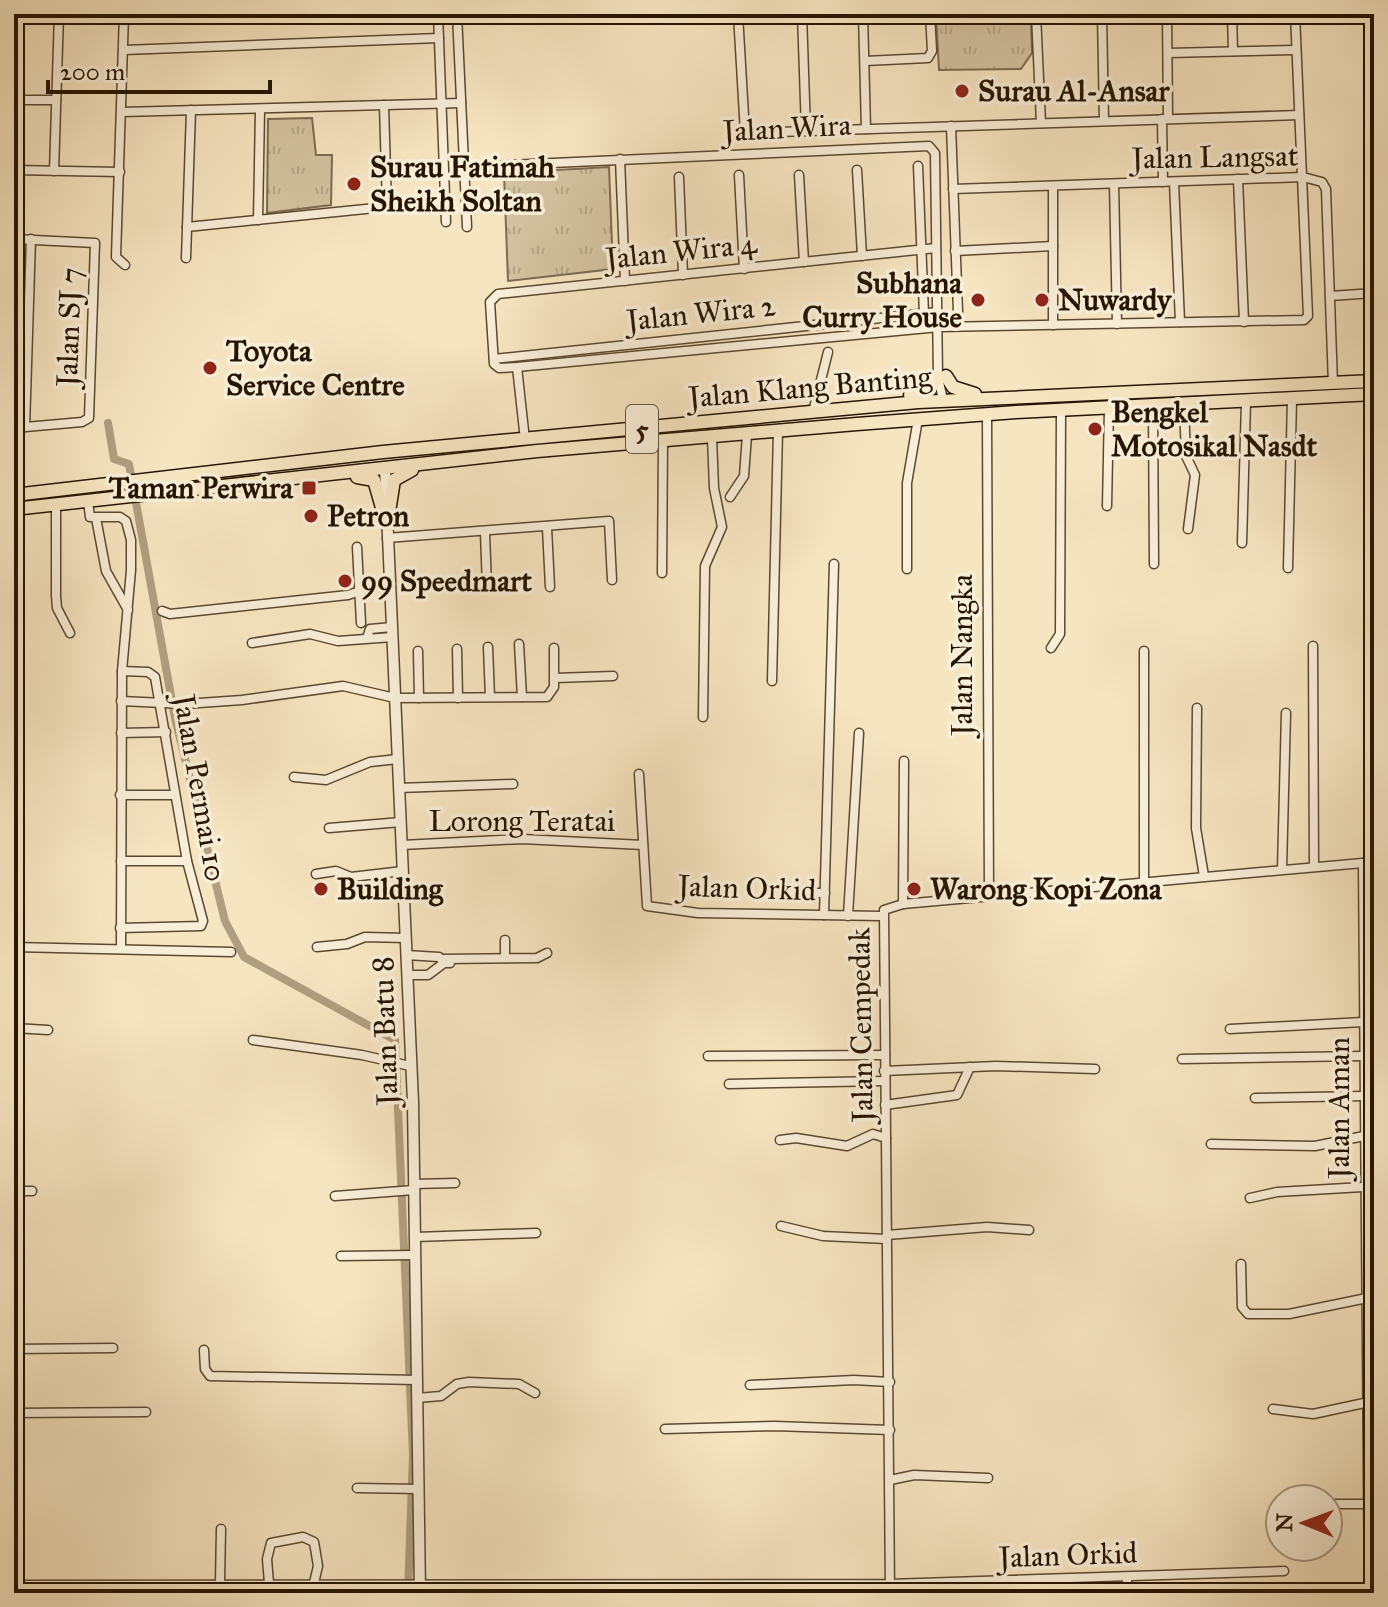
<svg xmlns="http://www.w3.org/2000/svg" width="1388" height="1607" font-family="'IM FELL Great Primer',serif">
<defs>
<pattern id="park-tufts" width="24" height="20" patternUnits="userSpaceOnUse" patternTransform="scale(2)"><rect width="24" height="20" fill="#d3c2a0"/><path d="M3 7l-1-3M5 7V3M7 7l1-3M15 17l-1-3M17 17v-4M19 17l1-3" fill="none" stroke="#b5a688"/></pattern>
</defs>
<rect width="100%" height="100%" fill="#f6e5c1"/>
<filter id="stains"><feTurbulence type="fractalNoise" baseFrequency=".0025" numOctaves="4"/><feColorMatrix values="0 0 0 0 .2 0 0 0 0 .09 0 0 0 0 .02 0 0 0 .5 -.17"/></filter>
<radialGradient id="worn" r=".72"><stop offset=".6" stop-color="#630" stop-opacity="0"/><stop offset="1" stop-color="#630" stop-opacity=".3"/></radialGradient>
<g fill="url(#park-tufts)" stroke="#7c6c50" stroke-width="2">
<path d="M936 14H1031L1032 53 1021 69 939 70Z"/>
<path d="M312 118 316 155H332L331 205 267 213 268 119Z"/>
<path d="M609 167 613 269 508 281 504 173Z"/>
</g>
<g fill="none" stroke-linecap="round" stroke-linejoin="round">
<path stroke="#af9e7f" stroke-width="8" d="M108 423 114 459 129 464 175 718 225 921 244 957 395 1040 413 1455 408 1593"/>
<defs>
<g id="minor">
<path d="M124 14 116 257 125 265"/>
<path d="M438 14 446 222"/>
<path d="M457 14 467 227"/>
<path d="M738 14 745 133 1299 115"/>
<path d="M802 14 806 131"/>
<path d="M863 14 866 129"/>
<path d="M1036 14 1041 123"/>
<path d="M1102 14 1104 121"/>
<path d="M1167 14 1168 119"/>
<path d="M1232 14 1233 51"/>
<path d="M738 16 788 14"/>
<path d="M124 50 439 38"/>
<path d="M1168 53 1296 50"/>
<path d="M865 61 928 58 932 51 930 14"/>
<path d="M14 100H56"/>
<path d="M384 105 387 207"/>
<path d="M122 112 461 103"/>
<path d="M1162 119 1163 182"/>
<path d="M951 126 958 312"/>
<path d="M620 159 625 281"/>
<path d="M918 166 924 314"/>
<path d="M464 167 929 146 935 153 938 377 943 400"/>
<path d="M14 170 120 172"/>
<path d="M857 170 862 256"/>
<path d="M54 171 59 14"/>
<path d="M739 175 744 269"/>
<path d="M799 175 804 262"/>
<path d="M679 177 683 275"/>
<path d="M1238 179 1244 322"/>
<path d="M1174 182 1180 322"/>
<path d="M1114 184 1117 324"/>
<path d="M1053 186V325"/>
<path d="M953 189 1303 177 1322 182 1326 189 1333 384"/>
<path d="M258 220 260 109"/>
<path d="M187 227 445 201"/>
<path d="M14 239 95 243 89 418 82 422 14 428"/>
<path d="M936 248 498 294 490 302 494 364 499 368 517 367 939 327 1304 320 1308 316 1295 14"/>
<path d="M955 251 1053 246"/>
<path d="M186 258 191 110"/>
<path d="M1330 296 1374 293"/>
<path d="M494 359 938 312"/>
<path d="M517 367 525 440"/>
<path d="M1369 395 1370 438"/>
<path d="M1184 405 1186 456 1195 475 1188 529"/>
<path d="M1153 406 1154 564"/>
<path d="M813 412 828 352"/>
<path d="M987 415 989 896"/>
<path d="M25 427 31 239"/>
<path d="M730 497 744 476 747 435"/>
<path d="M88 501 90 517H120L126 521 131 540V570L122 671 121 949"/>
<path d="M56 506V596L57 608 70 633"/>
<path d="M1107 506 1109 408"/>
<path d="M96 518 106 571 128 610"/>
<path d="M547 528 550 587"/>
<path d="M485 533 487 587"/>
<path d="M387 538 609 521 612 580"/>
<path d="M1242 543 1246 402"/>
<path d="M357 547 361 623"/>
<path d="M1288 568 1292 399"/>
<path d="M907 569V483L918 419"/>
<path d="M662 573 663 442"/>
<path d="M162 611 170 614 348 595 390 581"/>
<path d="M367 638 370 629 392 627"/>
<path d="M252 643 310 634 338 641 393 637"/>
<path d="M519 644 522 697"/>
<path d="M1313 646 1314 866"/>
<path d="M488 647 490 697"/>
<path d="M1051 648 1060 634 1061 411"/>
<path d="M457 649 458 698"/>
<path d="M418 651 419 698"/>
<path d="M1144 651V882"/>
<path d="M555 678 613 676"/>
<path d="M772 681 778 431"/>
<path d="M121 701 185 704 242 700 343 686 395 698 547 697 554 687V648"/>
<path d="M1197 708 1196 828 1204 876"/>
<path d="M703 717 705 566 722 527 714 488 712 438"/>
<path d="M121 733 166 732"/>
<path d="M639 774 647 906 698 913 881 916"/>
<path d="M294 777 326 780 370 762 398 759"/>
<path d="M399 788 513 784"/>
<path d="M120 795H175"/>
<path d="M329 828 401 822"/>
<path d="M402 845 522 839 643 845"/>
<path d="M121 861H187"/>
<path d="M1363 863 1369 1593"/>
<path d="M1282 869 1286 713"/>
<path d="M316 874 336 871 351 877 403 871"/>
<path d="M786 893H825"/>
<path d="M903 904 904 761"/>
<path d="M824 915 834 564"/>
<path d="M848 916 859 733"/>
<path d="M120 928 201 926 203 921 187 861 155 677 148 672 122 671"/>
<path d="M505 940V958"/>
<path d="M14 947 231 952"/>
<path d="M317 947 347 944 365 937 406 938"/>
<path d="M406 955 439 957 444 962"/>
<path d="M442 959 537 958 547 953"/>
<path d="M407 975H428L444 963H450"/>
<path d="M14 1028 48 1030"/>
<path d="M1230 1029 1363 1022"/>
<path d="M253 1040 362 1055 410 1066"/>
<path d="M708 1056 885 1055"/>
<path d="M1182 1059 1363 1056"/>
<path d="M884 1071 996 1066 1095 1069"/>
<path d="M729 1084 885 1081"/>
<path d="M1255 1098 1364 1096"/>
<path d="M885 1105 957 1095 970 1067"/>
<path d="M780 1140 796 1138 847 1146 873 1134 886 1138"/>
<path d="M1211 1144 1315 1146 1364 1136"/>
<path d="M414 1184 455 1183"/>
<path d="M14 1191H32"/>
<path d="M335 1196 414 1190"/>
<path d="M1250 1198 1277 1192 1363 1187"/>
<path d="M781 1226 823 1236 887 1239"/>
<path d="M887 1235 987 1227 1029 1230"/>
<path d="M415 1237 536 1233"/>
<path d="M341 1256 415 1255"/>
<path d="M1241 1264 1242 1307 1248 1314H1289L1367 1298"/>
<path d="M14 1349 113 1348"/>
<path d="M204 1350 205 1369 210 1376 417 1380"/>
<path d="M750 1385 854 1380 890 1382"/>
<path d="M417 1398 441 1396 457 1384 469 1382 519 1384 535 1393"/>
<path d="M1273 1409 1313 1414 1369 1402"/>
<path d="M14 1413 146 1412"/>
<path d="M665 1429 775 1426 890 1430"/>
<path d="M890 1480 914 1475 988 1478"/>
<path d="M357 1488 419 1489"/>
<path d="M1328 1504H1370"/>
<path d="M220 1583 221 1529"/>
<path d="M269 1583 267 1559 271 1543 303 1537 314 1542 318 1566 314 1583"/>
<path d="M14 1585 890 1584 1284 1571"/>
<path d="M890 1593 884 910 903 904 1374 862"/>
<path d="M1127 1593V1578"/>
</g>
<path id="tertiary" d="M385 468 413 1102 420 1593"/>
<g id="trunk">
<path d="M946 376 953 387 975 394"/>
<path d="M910 395 929 390 938 377"/>
<path d="M357 477 374 480 385 518"/>
<path d="M14 495 383 452 918 402 1374 381"/>
<path d="M14 509 537 451 857 424 1016 412 1374 394"/>
<path d="M387 525 394 480 412 470"/>
</g>
</defs>
<use href="#minor" stroke="#5a4930" stroke-width="11"/>
<use href="#tertiary" stroke="#5a4930" stroke-width="13"/>
<use href="#trunk" stroke="#261500" stroke-width="15"/>
<use href="#minor" stroke="#f9eed7" stroke-width="8"/>
<use href="#tertiary" stroke="#f9eed7" stroke-width="10"/>
<use href="#trunk" stroke="#f6e5c1" stroke-width="12"/>
</g>
<g fill="#8f2418" stroke="#f9eed7" stroke-width="3">
<circle cx="962" cy="91" r="8"/>
<circle cx="354" cy="184" r="8"/>
<circle cx="978" cy="300" r="8"/>
<circle cx="1042" cy="300" r="8"/>
<circle cx="210" cy="368" r="8"/>
<circle cx="1095" cy="429" r="8"/>
<rect x="301" y="480" width="16" height="16" rx="4"/>
<circle cx="311" cy="516" r="8"/>
<circle cx="345" cy="581" r="8"/>
<circle cx="321" cy="889" r="8"/>
<circle cx="914" cy="889" r="8"/>
</g>
<g text-anchor="middle" dominant-baseline="central" stroke-width="7" stroke-linejoin="round" paint-order="stroke">
<rect fill="#f9eed7" stroke="#655640" stroke-width="2" x="626" y="405" width="32" height="48" rx="6"/>
<g font-size="28" font-weight="bold" fill="#261500">
<text x="642" y="429">5</text>
</g>
<g font-size="30" font-weight="bold" fill="#261500" stroke="#f9eed7" text-anchor="start">
<text x="978" y="91">Surau Al-Ansar</text>
<text x="370" y="167">Surau Fatimah<tspan x="370" dy="34">Sheikh Soltan</tspan></text>
<text x="962" y="283" text-anchor="end">Subhana<tspan x="962" dy="34">Curry House</tspan></text>
<text x="1058" y="300">Nuwardy</text>
<text x="226" y="351">Toyota<tspan x="226" dy="34">Service Centre</tspan></text>
<text x="1111" y="412">Bengkel<tspan x="1111" dy="34">Motosikal Nasdt</tspan></text>
<text x="293" y="488" text-anchor="end">Taman Perwira</text>
<text x="327" y="516">Petron</text>
<text x="361" y="581">99 Speedmart</text>
<text x="337" y="889">Building</text>
<text x="930" y="889">Warong Kopi Zona</text>
</g>
<g font-size="30" fill="#261500" stroke="#f9eed7">
<text transform="translate(787 128) rotate(-3)">Jalan Wira</text>
<text transform="translate(1215 157) rotate(-1)">Jalan Langsat</text>
<text transform="translate(681 251) rotate(-6)">Jalan Wira 4</text>
<text transform="translate(701 313) rotate(-6)">Jalan Wira 2</text>
<text transform="translate(69 327) rotate(-88)">Jalan SJ 7</text>
<text transform="translate(810 387) rotate(-5)">Jalan Klang Banting</text>
<text transform="translate(962 655) rotate(-90)">Jalan Nangka</text>
<text transform="translate(200 788) rotate(80)">Jalan Permai 10</text>
<text x="522" y="821">Lorong Teratai</text>
<text transform="translate(747 888) rotate(2)">Jalan Orkid</text>
<text transform="translate(861 1025) rotate(-91)">Jalan Cempedak</text>
<text transform="translate(385 1031) rotate(-92)">Jalan Batu 8</text>
<text transform="translate(1339 1108) rotate(-90)">Jalan Aman</text>
<text transform="translate(1068 1555) rotate(-2)">Jalan Orkid</text>
</g>
</g>
<rect width="1388" height="1607" fill="none" stroke="#f6e5c1" stroke-width="48"/>
<rect x="16" y="16" width="1356" height="1575" fill="none" stroke="#261500" stroke-width="4"/>
<rect x="24" y="24" width="1340" height="1559" fill="none" stroke="#261500" stroke-width="2"/>
<g transform="translate(1304 1523) rotate(271)"><circle r="38" fill="#f9eed7" stroke="#a59781" stroke-width="2"/>
<path d="M0-6L14 30L0 20L-14 30Z" fill="#8f2418"/>
<text y="-12" font-size="22" font-weight="bold" text-anchor="middle" fill="#261500">N</text>
</g>
<path d="M48 80v12h222v-12" fill="none" stroke="#261500" stroke-width="4"/>
<text x="60" y="80" font-size="24" fill="#261500" stroke="#f9eed7" stroke-width="6" paint-order="stroke">200 m</text>
<rect width="100%" height="100%" filter="url(#stains)"/>
<rect width="100%" height="100%" fill="url(#worn)"/>
</svg>
